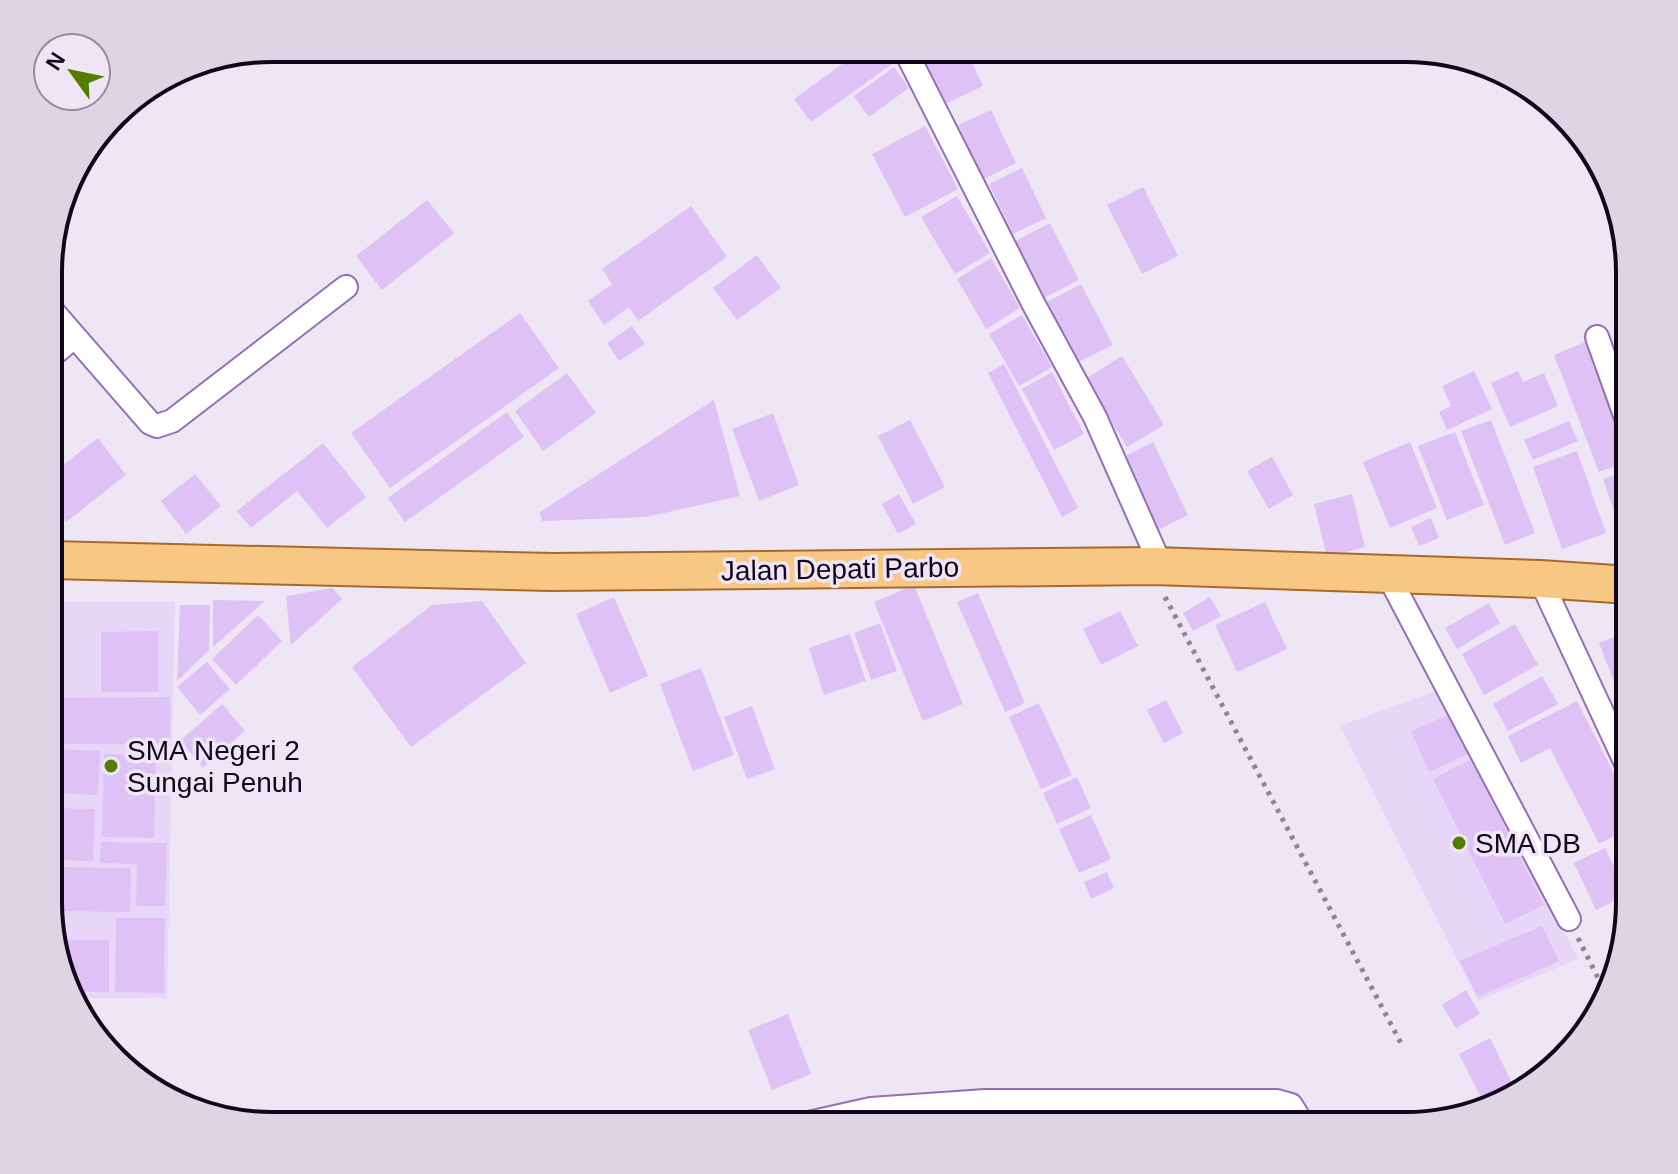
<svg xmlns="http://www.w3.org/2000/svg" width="1678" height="1174" font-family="Helvetica,sans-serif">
<rect width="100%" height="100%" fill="#eee6f5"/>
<g fill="#e7d6f7">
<path d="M50 602H175L167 998H72L50 931Z"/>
<path d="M1441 689 1578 959 1478 1001 1340 726Z"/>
</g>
<g fill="#dec2f6">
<path d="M864 48H889L898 60 811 122 794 99Z"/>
<path d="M919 48H965L983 86 945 104Z"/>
<path d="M894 67 909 88 869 117 854 96Z"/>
<path d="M991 110 1016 163 984 179 958 125Z"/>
<path d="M925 126 958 189 905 217 872 154Z"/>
<path d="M1022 168 1046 218 1013 234 989 184Z"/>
<path d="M1143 187 1178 256 1142 274 1107 205Z"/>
<path d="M957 196 990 253 955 274 921 217Z"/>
<path d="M427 200 454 233 382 290 356 256Z"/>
<path d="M691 206 727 257 638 321 629 307 604 325 588 301 612 284 602 269Z"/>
<path d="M1050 223 1079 280 1044 298 1015 241Z"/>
<path d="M757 255 781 288 737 320 713 288Z"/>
<path d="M991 258 1020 308 986 329 957 279Z"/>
<path d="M1081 284 1113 345 1078 362 1047 302Z"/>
<path d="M520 313 559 368 390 488 351 433Z"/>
<path d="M1022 315 1052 367 1019 386 989 334Z"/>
<path d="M632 326 645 344 619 361 607 343Z"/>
<path d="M1588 341 1630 448V461L1599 472 1554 355Z"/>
<path d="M1122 356 1164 425 1127 447 1085 379Z"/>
<path d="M1004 364 1078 508 1062 517 988 373Z"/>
<path d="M1474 371 1492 409 1447 430 1439 412 1451 406 1442 386Z"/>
<path d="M1518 371 1523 382 1544 373 1558 406 1510 427 1491 383Z"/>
<path d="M1052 372 1084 434 1054 450 1022 389Z"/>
<path d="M567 373 596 413 543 451 515 411Z"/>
<path d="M714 400 740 496 646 517 542 521 540 512Z"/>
<path d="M507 412 524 437 405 522 388 498Z"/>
<path d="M773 413 799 485 759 501 732 429Z"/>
<path d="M910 420 945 487 913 504 878 436Z"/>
<path d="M1491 420 1535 533 1505 545 1461 431Z"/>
<path d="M1569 421 1578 441 1533 460 1524 440Z"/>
<path d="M1455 432 1484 505 1447 520 1418 446Z"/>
<path d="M98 438 126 475 66 522 50 501V475Z"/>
<path d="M1153 442 1188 515 1156 531 1121 458Z"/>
<path d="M1410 442 1437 508 1390 528 1363 462Z"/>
<path d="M323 443 366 497 327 528 297 491 251 528 237 511Z"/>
<path d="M50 447 60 458 50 467Z"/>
<path d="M1577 451 1606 533 1562 549 1533 467Z"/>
<path d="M1272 457 1293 495 1269 509 1247 471Z"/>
<path d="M1630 470V505L1614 511 1603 479Z"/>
<path d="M195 474 221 506 186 534 161 501Z"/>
<path d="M899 494 916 524 898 534 882 504Z"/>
<path d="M1352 494 1365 547 1327 557 1314 504Z"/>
<path d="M1431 518 1439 538 1419 546 1411 527Z"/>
<path d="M914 585 963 704 923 721 874 602Z"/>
<path d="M332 588 342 599 291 645 286 596Z"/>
<path d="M978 593 1025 703 1005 712 957 602Z"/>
<path d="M614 597 648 676 610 693 576 614Z"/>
<path d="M1210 597 1221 616 1193 631 1183 613Z"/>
<path d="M213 600 265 601 213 647Z"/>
<path d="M482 601 526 663 411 747 352 667 432 605Z"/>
<path d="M1265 602 1287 649 1237 672 1215 625Z"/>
<path d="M1489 603 1500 623 1457 649 1445 628Z"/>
<path d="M180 605H210L209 650 177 681Z"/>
<path d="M1120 611 1138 646 1101 665 1083 629Z"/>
<path d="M258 615 282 641 236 685 212 659Z"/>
<path d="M880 623 897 671 871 680 854 633Z"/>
<path d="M1515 624 1538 665 1484 695 1462 654Z"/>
<path d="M158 631V692H101V632Z"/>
<path d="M1630 631V721H1629L1599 643Z"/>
<path d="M850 634 866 681 824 695 809 648Z"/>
<path d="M207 662 230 689 200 715 177 687Z"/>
<path d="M701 668 734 755 693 771 660 684Z"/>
<path d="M1542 676 1558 704 1508 731 1493 704Z"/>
<path d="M170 697V744H59V698Z"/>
<path d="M1166 700 1183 733 1164 743 1147 710Z"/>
<path d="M1577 701 1630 805V828L1599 844 1550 748 1521 763 1508 736Z"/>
<path d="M1039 703 1072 775 1041 789 1009 717Z"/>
<path d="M222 704 245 731 203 768 180 741Z"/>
<path d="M752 706 775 769 747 779 724 717Z"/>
<path d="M1450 714 1468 754 1429 772 1411 731Z"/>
<path d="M58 749 100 751 98 795 56 793Z"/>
<path d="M104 754 156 755 154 838 102 837Z"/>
<path d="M1471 759 1544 905 1505 924 1433 779Z"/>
<path d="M1077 777 1091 808 1057 824 1043 793Z"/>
<path d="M53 808 95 809 93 861 52 860Z"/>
<path d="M1091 815 1111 859 1079 873 1059 829Z"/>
<path d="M101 842 167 843 165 906H136L137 864 100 863Z"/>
<path d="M1605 848 1628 894 1596 910 1574 863Z"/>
<path d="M50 867 131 868 130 912 50 911Z"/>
<path d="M1107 872 1114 888 1091 899 1084 882Z"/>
<path d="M116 918H165L164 993 115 992Z"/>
<path d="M1542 926 1559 961 1478 997 1460 961Z"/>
<path d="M53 940H109V992H70Z"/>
<path d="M1466 990 1480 1014 1456 1028 1442 1005Z"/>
<path d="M788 1014 811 1074 772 1090 748 1030Z"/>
<path d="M1490 1038 1517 1093 1505 1103 1486 1107 1459 1054Z"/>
</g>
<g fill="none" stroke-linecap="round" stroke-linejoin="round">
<defs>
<g id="minor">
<path d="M904 48 1033 303 1095 417 1161 566"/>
<path d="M50 308 150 423 157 426 172 421 346 287"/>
<path d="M1597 337 1630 429"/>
<path d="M50 357 74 337"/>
<path d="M1388 575 1569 919"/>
<path d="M1540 579 1630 772"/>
<path d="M795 1126 871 1109 985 1101H1277L1291 1105 1304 1126"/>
</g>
<path id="primary" d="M50 560 552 572 1154 566 1540 579 1630 585"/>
</defs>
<use href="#minor" stroke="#956fb2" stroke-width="26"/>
<use href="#primary" stroke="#a66b2b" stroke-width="40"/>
<g stroke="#908598" stroke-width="5" stroke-dasharray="4 6" stroke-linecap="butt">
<path d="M1165 597 1403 1047"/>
<path d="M1578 938 1603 988"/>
</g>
<use href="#minor" stroke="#fff" stroke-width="22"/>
<use href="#primary" stroke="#f9c784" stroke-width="36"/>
</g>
<g fill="#537d00" stroke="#eee6f5" stroke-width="3">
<circle cx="111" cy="766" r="8"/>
<circle cx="1459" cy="843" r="8"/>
</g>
<g text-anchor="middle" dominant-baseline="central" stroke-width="7" stroke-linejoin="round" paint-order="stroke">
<g font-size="28" fill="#14051e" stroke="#eee6f5">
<text transform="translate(840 569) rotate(-1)">Jalan Depati Parbo</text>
</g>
<g font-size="28" fill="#14051e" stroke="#eee6f5" text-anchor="start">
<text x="127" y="750">SMA Negeri 2<tspan x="127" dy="32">Sungai Penuh</tspan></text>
<text x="1475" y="843">SMA DB</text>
</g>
</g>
<path d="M0 0H1678V1174H0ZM272 62H1406A210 210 0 0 1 1616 272V902A210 210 0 0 1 1406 1112H272A210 210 0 0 1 62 902V272A210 210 0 0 1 272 62Z" fill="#ddd4e4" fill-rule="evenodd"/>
<path fill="none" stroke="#14051e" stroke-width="4" d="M272 62H1406A210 210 0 0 1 1616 272V902A210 210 0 0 1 1406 1112H272A210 210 0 0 1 62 902V272A210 210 0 0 1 272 62Z"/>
<g transform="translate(72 72) rotate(303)"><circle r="38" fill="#eee6f5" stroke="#978c9f" stroke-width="2"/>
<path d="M0-6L14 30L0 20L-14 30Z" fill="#537d00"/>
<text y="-12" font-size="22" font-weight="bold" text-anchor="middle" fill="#14051e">N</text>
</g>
</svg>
